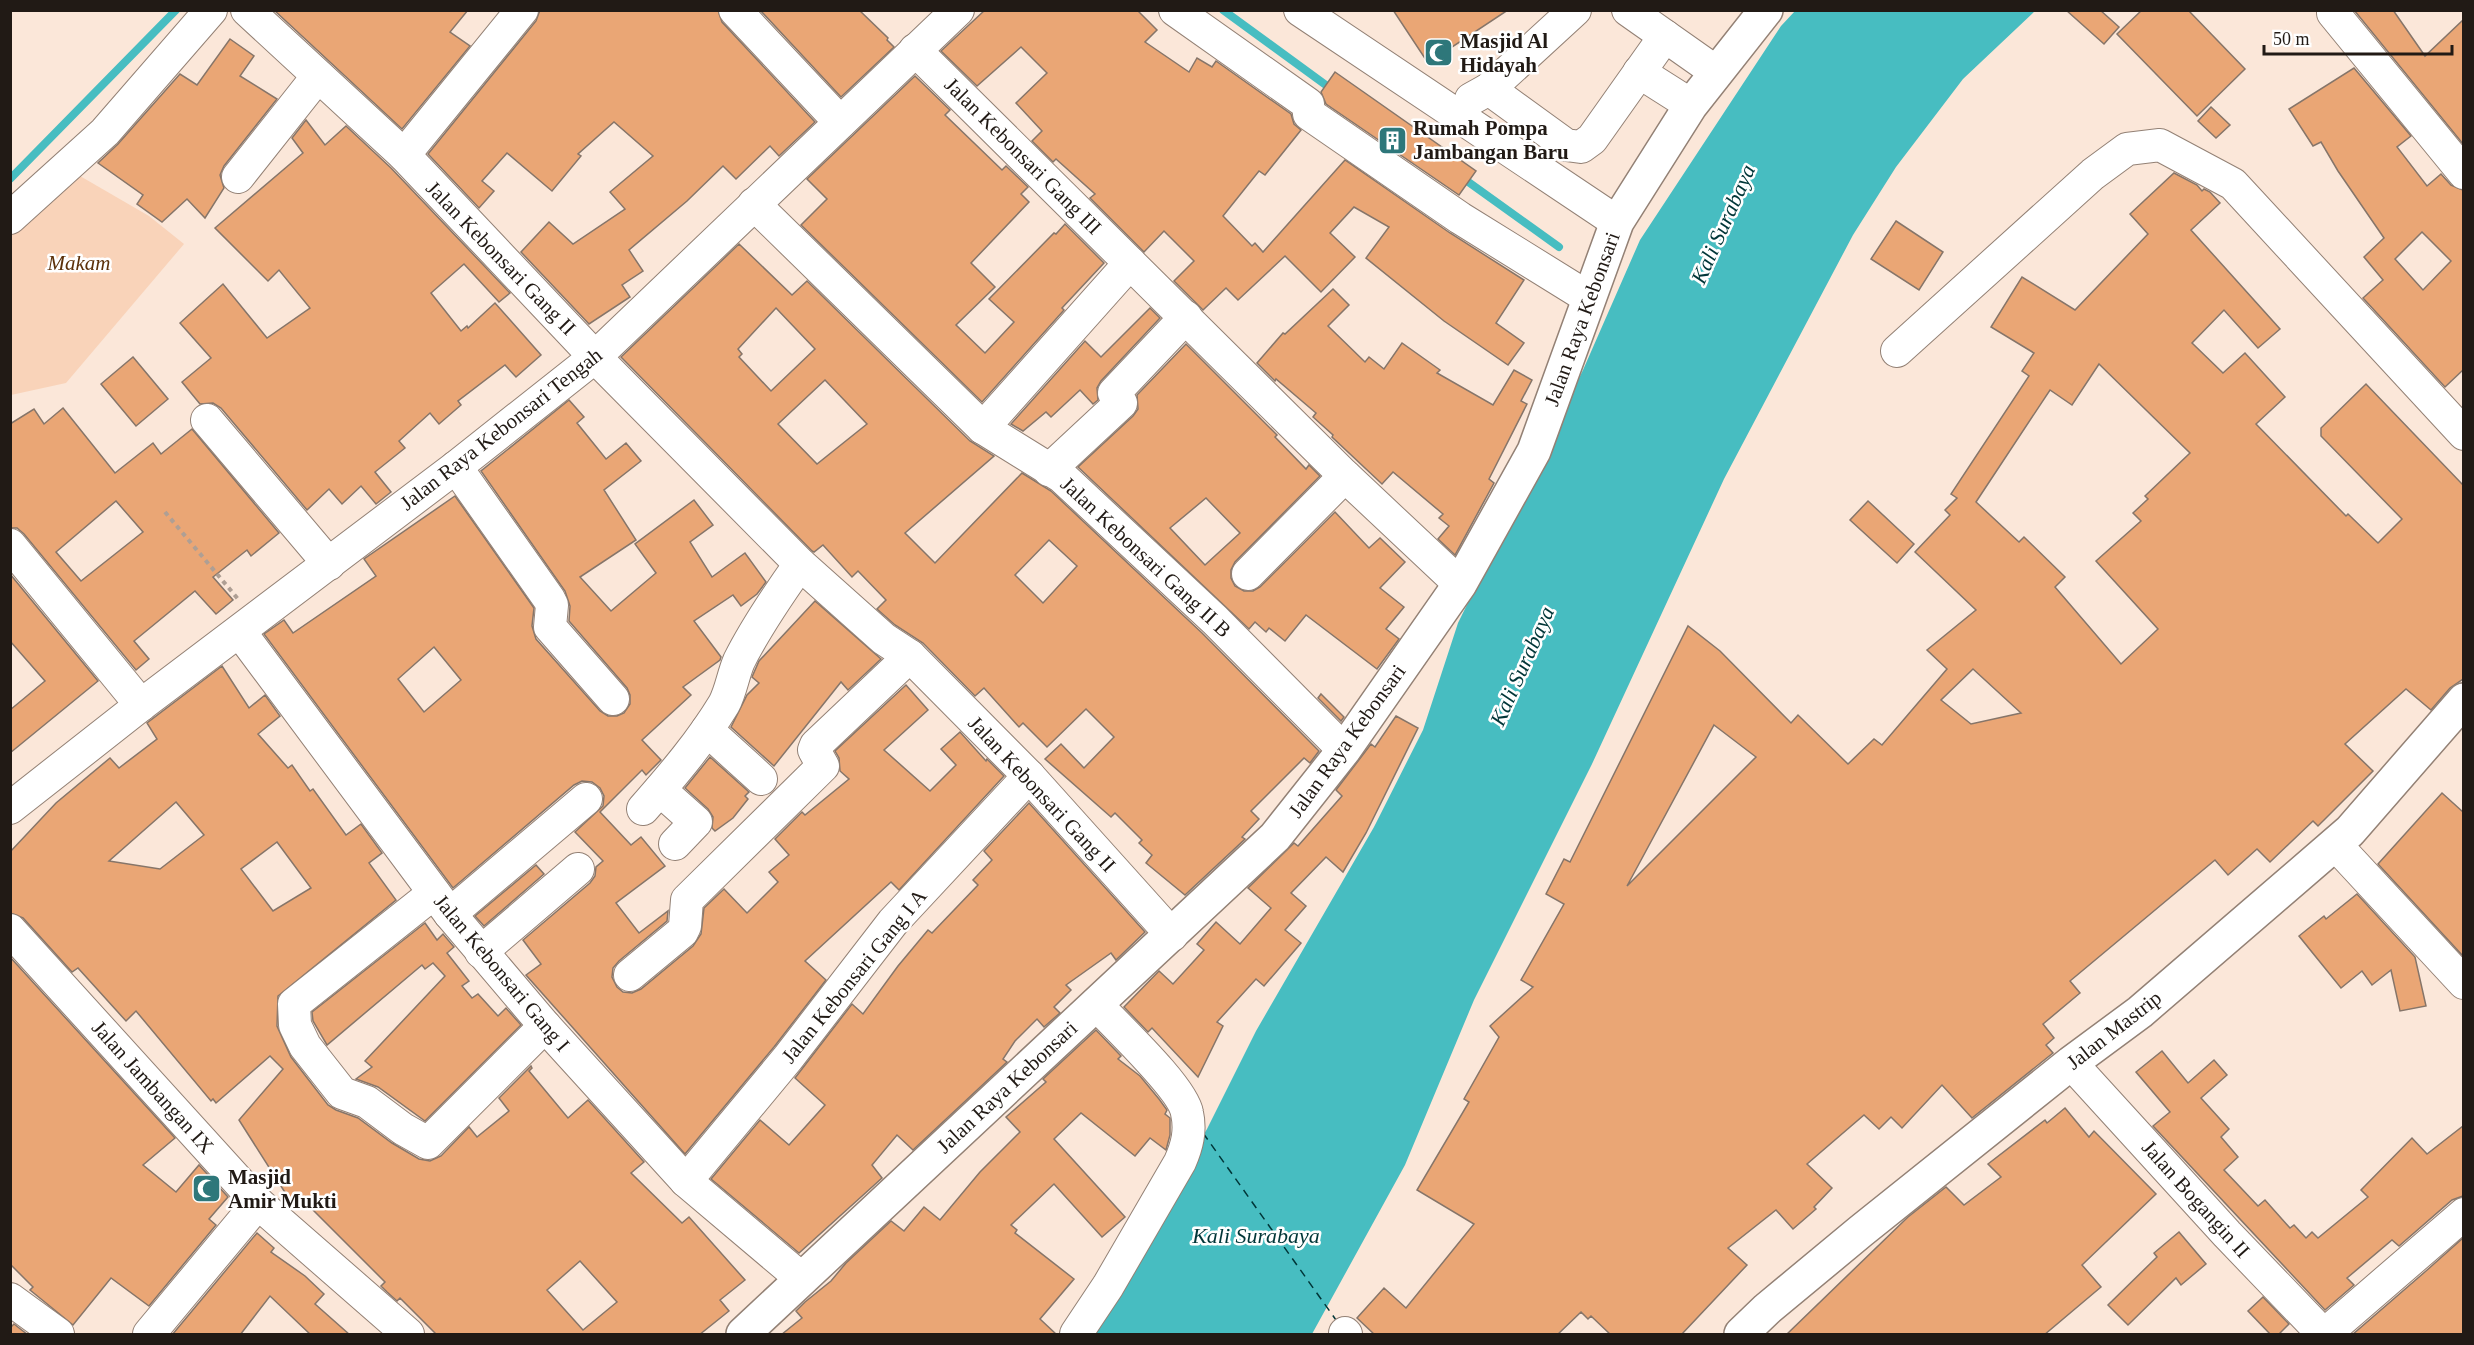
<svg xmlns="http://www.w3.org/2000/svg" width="2474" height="1345" font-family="Georgia,serif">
<rect width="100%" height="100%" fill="#fbe7d9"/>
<path fill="#f9d3b9" d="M80 176 149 216 184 244 66 383 11 395V231Z"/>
<path fill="#47bdc1" d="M1795 11H2035L1963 79 1896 167 1853 235 1724 479 1592 764 1474 1000 1405 1165 1312 1334H1081L1207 1129 1256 1031 1374 827 1423 730 1458 623 1583 370 1640 240 1781 26Z"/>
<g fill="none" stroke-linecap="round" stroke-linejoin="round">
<g stroke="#47bdc1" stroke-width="8">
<path d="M1223 10 1334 91"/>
<path d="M1460 176 1559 247"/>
<path d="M10 179 176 10"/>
</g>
<path stroke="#003638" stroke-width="1.5" stroke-dasharray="8 6" stroke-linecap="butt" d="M1203 1133 1336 1320"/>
</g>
<g fill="#eaa675" stroke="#867569" stroke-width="1.5" fill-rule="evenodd">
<path d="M274 10H468L450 32 470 46 402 129Z"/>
<path d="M540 10H718L722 22 815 122 779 156 770 146 736 179 723 166 687 201 629 250 643 271 622 285 630 297 589 324 521 252 549 222 573 244 625 209 610 192 653 156 614 122 578 154 581 156 552 191 507 153 482 181 494 191 479 208 428 154 536 21Z"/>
<path d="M760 10H859L888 38 887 40 894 47 841 97Z"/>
<path d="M985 10H1137L1157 30 1145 42 1189 72 1197 58 1212 67 1216 61 1291 114 1294 124 1301 130 1265 175 1259 171 1223 216 1252 246 1255 243 1263 252 1345 160 1450 233 1524 280 1496 323 1524 343 1508 365 1444 321 1366 258 1389 227 1354 207 1330 233 1355 257 1321 292 1285 256 1238 300 1226 288 1203 310 1174 281 1194 261 1164 231 1144 252 1090 198 1095 194 1056 159 1053 162 1032 141 1042 131 1016 103 1047 73 1021 47 977 86 941 51Z"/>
<path d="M1393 10H1508L1428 63Z"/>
<path d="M2066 10H2100L2119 27 2104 44Z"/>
<path d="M2142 10H2188L2245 69 2197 116 2117 34Z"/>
<path d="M2354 10H2393L2425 56 2463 20V144Z"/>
<path d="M230 39 254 56 240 76 277 99 224 166 220 175 224 188 205 218 187 199 162 222 137 204 143 195 98 163 118 144 180 74 197 85Z"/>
<path d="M2354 68 2411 136 2397 147 2427 186 2441 174 2451 185 2463 190V370L2445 387 2363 298 2383 280 2364 257 2384 238 2338 171 2321 142 2313 146 2289 109ZM2422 232 2451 261 2423 290 2395 259Z"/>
<path d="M1335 72 1476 171 1459 195 1326 104 1321 92Z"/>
<path d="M915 76 950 110 945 115 1002 170 1006 166 1028 187 1021 194 1029 202 971 263 995 287 956 325 985 353 1014 322 989 299 1054 233 1056 234 1065 224 1104 263 1062 308 1064 310 982 402 801 225 827 199 807 179Z"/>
<path d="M2211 107 2230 125 2216 138 2198 121Z"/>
<path d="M306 120 325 145 346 126 391 168 510 293 499 302 464 264 431 293 461 331 467 326 468 328 495 303 541 355 516 377 505 365 458 401 461 405 439 424 430 413 399 441 405 448 375 472 391 492 376 504 361 486 342 504 329 489 307 510 221 408 213 403 200 404 182 382 211 358 180 323 223 284 267 338 310 308 279 270 268 281 215 228 303 153 292 138Z"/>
<path d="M2174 173 2197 185 2202 191 2204 189 2210 192 2220 203 2191 230 2280 329 2258 348 2224 310 2192 343 2223 373 2245 353 2285 397 2256 424 2346 516 2348 514 2378 543 2402 519 2321 436V428L2366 384 2463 485V679L2450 688 2431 710 2406 689 2345 744 2373 771 2318 826 2313 821 2270 862 2257 849 2228 875 2215 860 2070 981 2080 993 2043 1024 2054 1038 2046 1045 2053 1053 1972 1118 1942 1085 1902 1128 1891 1117 1879 1129 1864 1115 1807 1164 1832 1188 1814 1207 1816 1209 1793 1229 1776 1210 1728 1248 1747 1265 1681 1335H1611L1591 1316 1588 1319 1581 1312 1557 1335H1375L1357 1318 1384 1288 1406 1308 1474 1224 1417 1190 1469 1102 1464 1099 1499 1037 1490 1026 1533 987 1521 980 1564 904 1546 894 1564 859 1570 862 1688 626 1720 651 1791 723 1798 715 1848 764 1874 739 1882 745 1947 669 1927 650 1976 610 1915 552 1950 515 1945 510 1957 498 1951 494 2029 376 2022 371 2034 353 1991 327 2022 277 2075 310 2148 234 2130 214ZM2099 364 2190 453 2145 496 2148 499 2133 513 2141 521 2096 561 2158 629 2121 664 2055 587 2065 577 2024 537 2019 542 1976 502 2050 390 2072 405ZM1973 669 2021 713 1971 724 1941 700ZM1714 725 1756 757 1627 886Z"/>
<path d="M1896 221 1943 252 1919 290 1871 259Z"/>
<path d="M739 244 792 295 807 281 970 441 994 456 905 533 935 563 1022 473 1051 491 1202 633 1319 751 1310 763 1304 758 1251 811 1259 819 1242 837 1245 839 1185 895 1146 863 1152 855 1139 843 1142 840 1115 813 1111 817 1045 759 1061 744 1084 768 1114 737 1086 709 1047 747 1023 723 1019 727 984 688 975 696 923 643 895 625 877 609 886 600 858 571 852 577 823 545 814 552 812 551 621 357ZM776 308 815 349 771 391 739 357 742 354 738 349ZM825 380 867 424 817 464 778 424ZM1049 540 1077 566 1043 603 1015 575Z"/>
<path d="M1333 289 1349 305 1328 326 1365 362 1369 357 1384 369 1402 343 1440 370 1437 373 1493 405 1514 370 1532 380 1521 401 1527 404 1489 479 1494 483 1455 555 1438 539 1449 526 1439 518 1443 514 1393 472 1382 484 1332 437 1333 435 1313 417 1316 413 1276 379 1275 381 1257 363 1283 333 1285 334Z"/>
<path d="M1150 308 1160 318 1101 381 1097 388 1098 400 1093 404 1080 390 1051 417 1046 412 1023 431 1011 424 1085 341 1101 357Z"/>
<path d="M1186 344 1277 435 1275 437 1306 469 1309 465 1320 476 1235 562 1231 570V578L1235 586 1244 591H1253L1260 587 1335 512 1369 548 1380 538 1405 562 1380 588 1404 607 1386 629 1399 639 1377 669 1306 615 1285 641 1269 628 1266 632 1255 622 1249 629 1078 467 1133 416 1138 409 1137 395ZM1206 498 1240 533 1205 565 1170 528Z"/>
<path d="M133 357 168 399 136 426 101 384Z"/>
<path d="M569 400 584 417 577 423 606 459 626 443 641 461 604 490 636 540 580 577 611 611 656 573 635 544 694 500 713 525 690 542 712 577 745 553 766 582 757 594 741 606 733 595 694 621 721 657 720 660 683 687 691 695 642 740 661 760 646 775 642 770 600 812 631 845 641 837 665 866 616 903 639 933 668 911 667 921 619 961 613 968 612 977 617 987 623 992 632 993 641 989 693 946 701 934 704 908 724 889 747 913 778 882 769 872 789 855 775 839 802 812 805 815 849 779 840 771 839 758 835 751 906 685 928 710 884 750 930 791 956 765 941 749 960 732 986 761 987 759 1004 776 899 890 891 882 805 961 826 980 774 1047 685 1154 526 975 541 964 523 940 590 883 595 876 596 867 603 861 575 832 603 806 604 796 600 788 592 782 582 781 574 785 453 888 264 634 284 620 293 633 376 576 364 559 455 496 534 608 532 626 536 639 600 711 608 716H617L624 713 630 704V695L627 688 569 621 570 606 565 591 481 471ZM434 647 461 680 424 712 398 679Z"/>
<path d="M63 408 115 473 153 443 161 454 192 429 279 533 251 556 247 550 213 577 233 600 216 614 195 591 134 641 149 659 136 670 24 534 17 528H10V424L34 409 44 424ZM116 501 143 532 81 581 56 552Z"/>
<path d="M1868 501 1914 544 1897 563 1850 520Z"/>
<path d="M10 574 98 681 10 753V710L45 681 10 641Z"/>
<path d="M815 601 881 659 848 690 841 682 774 766 731 727 747 695 759 683 752 677 759 661Z"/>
<path d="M222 666 249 708 265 695 280 716 258 734 288 768 292 765 310 791 313 789 346 835 361 824 382 853 369 863 396 900 278 996 277 1026 291 1057 328 1105 336 1110 358 1118 392 1143 419 1159 430 1161 441 1156 469 1127 477 1137 509 1111 499 1098 531 1066 532 1068 529 1071 568 1118 588 1100 644 1162 631 1173 682 1223 689 1217 745 1280 720 1300 729 1311 699 1335H437L400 1298 397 1301 387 1292 381 1286 385 1282 301 1198 293 1205 239 1120 283 1069 270 1056 216 1103 213 1099 211 1101 136 1011 126 1021 78 968 72 972 23 918 10 913V852L56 803 110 758 119 768 157 739 147 723ZM176 802 204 835 160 869 109 861ZM277 842 311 888 273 911 241 869ZM580 1261 617 1302 583 1330 547 1290Z"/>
<path d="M1321 694 1344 717 1341 721 1318 698Z"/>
<path d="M1396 716 1418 728 1366 833 1343 872 1326 857 1291 893 1306 906 1285 930 1301 943 1264 986 1256 979 1217 1022 1223 1026 1198 1077 1152 1028 1148 1032 1124 1007 1159 971 1173 984 1204 950 1197 944 1216 922 1240 944 1271 908 1248 888 1294 843 1298 846 1342 796 1336 790 1371 744 1375 747Z"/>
<path d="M710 757 749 792 745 796 748 799 733 818 715 831 712 828 713 817 708 809 685 788Z"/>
<path d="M2442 793 2463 812V956L2378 864Z"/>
<path d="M1029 803 1145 932 1116 960 1111 953 1066 985 1071 990 1054 1007 1060 1013 1044 1027 1037 1019 1015 1041 1003 1059 1007 1062 913 1150 897 1135 872 1165 882 1178 799 1253 711 1179 760 1120 789 1145 825 1105 795 1078 852 1004 863 1014 898 966 928 930 932 933 978 885 973 880 992 860 984 851Z"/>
<path d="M536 865 544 874 484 926 475 916Z"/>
<path d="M2357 894 2415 957 2426 1006 2400 1011 2391 970 2372 985 2362 971 2341 988 2299 936 2324 916 2326 919Z"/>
<path d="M425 923 437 940 443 934 454 947 447 953 469 981 462 986 472 998 478 994 498 1016 506 1008 521 1025 425 1121 378 1087 356 1079 372 1067 365 1061 445 976 433 963 425 969 422 965 327 1045 313 1021 312 1012Z"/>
<path d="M10 957 175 1138 143 1165 176 1192 199 1165 228 1197 209 1219 216 1225 149 1306 111 1278 73 1325 30 1290 33 1287 10 1264Z"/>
<path d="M1096 1030 1121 1056 1118 1059 1140 1076 1159 1099 1167 1110 1165 1114 1170 1118V1135L1166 1150 1150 1138 1135 1156 1081 1113 1054 1139 1125 1217 1102 1237 1054 1184 1011 1225 1017 1230 1015 1233 1074 1279 1040 1319 1057 1335H781L802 1318 796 1311 805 1302 831 1281 846 1263 891 1221 904 1231 924 1207 940 1220 980 1172 1020 1132 1006 1117 1046 1082 1043 1079Z"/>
<path d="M2162 1051 2188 1083 2214 1060 2227 1075 2201 1098 2229 1129 2221 1137 2238 1157 2224 1170 2258 1206 2265 1200 2290 1228 2294 1225 2306 1238 2312 1232 2318 1238 2368 1197 2361 1190 2412 1138 2427 1154 2463 1126V1196L2452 1200 2399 1246 2392 1240 2347 1278 2354 1285 2325 1310 2153 1126 2170 1112 2136 1072Z"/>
<path d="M2065 1108 2089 1137 2094 1131 2156 1194 2082 1265 2101 1287 2044 1335H1786L1908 1217 1946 1187 1964 1205 2001 1177 1988 1164 2045 1120 2047 1123Z"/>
<path d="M2179 1232 2206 1264 2181 1285 2176 1278 2128 1325 2108 1305 2157 1257 2154 1253Z"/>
<path d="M257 1233 274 1248 271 1252 305 1276 324 1294 315 1304 350 1335H311L270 1296 240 1335H172Z"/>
<path d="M2463 1238V1335H2352L2426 1271Z"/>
<path d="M2263 1297 2289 1324 2278 1335H2271L2248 1311Z"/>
<path d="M14 1324 28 1335H10V1328Z"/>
</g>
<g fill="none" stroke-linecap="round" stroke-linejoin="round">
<defs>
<g id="minor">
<path d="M247 10 404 155 595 357 800 564 884 639 910 656 1029 776 1172 935"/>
<path d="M735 10 840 122"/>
<path d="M1175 10 1308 104 1309 114 1460 218 1589 298"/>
<path d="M1300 10 1617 222"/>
<path d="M1628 10 1716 72"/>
<path d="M2333 13 2464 173"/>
<path d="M915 50 1345 476 1460 584"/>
<path d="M1639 72 1691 105"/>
<path d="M1489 89 1566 145 1581 147 1592 139 1665 36"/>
<path d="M1471 99 1489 89 1575 10"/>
<path d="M404 155 522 10"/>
<path d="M238 177 318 76"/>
<path d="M754 204 983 428 1062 477 1215 620 1344 750"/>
<path d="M10 218 105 132 211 10"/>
<path d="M1897 351 2093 174 2127 149 2160 145 2233 184 2464 434"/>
<path d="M207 420 329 564"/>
<path d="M983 428 1130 263"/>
<path d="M456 467 549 599 552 605 550 627 613 699"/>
<path d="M1049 470 1121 403 1114 393 1186 317"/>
<path d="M10 545 141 705"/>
<path d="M1248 574 1345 476"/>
<path d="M240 632 450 914 545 1026 686 1181 802 1279"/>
<path d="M707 730 761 779"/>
<path d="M660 790 696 822 675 844"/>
<path d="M10 808 141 705 456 467 595 357 958 10"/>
<path d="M643 809C672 776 701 742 724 704 731 691 733 675 739 661 756 627 778 595 800 564"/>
<path d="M2335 844 2464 983"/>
<path d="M434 893 294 1004 295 1025 305 1046 342 1093 367 1102 403 1129 428 1143 545 1026"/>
<path d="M450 914 586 799"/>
<path d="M10 930 258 1203 408 1334"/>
<path d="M481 952 578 869"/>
<path d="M630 975 682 932 685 926 687 900 823 766 814 750 816 745 910 656"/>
<path d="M2071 1063 2227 1234 2323 1334"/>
<path d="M686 1181 788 1058 893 922 1029 776"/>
<path d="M10 1299 58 1334"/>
<path d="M1345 1333 1346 1334"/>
<path d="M149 1334 258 1203"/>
<path d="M1076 1334 1108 1286 1180 1162C1187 1146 1191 1131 1187 1113 1183 1088 1116 1026 1096 1004"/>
<path d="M2325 1334 2464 1214"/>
</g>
<g id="major">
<path d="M743 1334 1275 837 1344 750 1460 584 1534 451 1617 222 1691 105 1766 10"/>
<path d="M1741 1334 1767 1309 1861 1231 2071 1063 2140 1012 2350 831 2464 700"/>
</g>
</defs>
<use href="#minor" stroke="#938175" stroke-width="34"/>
<use href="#major" stroke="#938175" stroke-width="36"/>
<path stroke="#af9f94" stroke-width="4" stroke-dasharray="4.5 4.5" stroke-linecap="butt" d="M165 512 238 599"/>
<use href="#minor" stroke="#fff" stroke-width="32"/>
<use href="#major" stroke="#fff" stroke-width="33"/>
</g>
<defs>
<symbol id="mosque-square" viewBox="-11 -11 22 22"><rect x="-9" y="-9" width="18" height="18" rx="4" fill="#2e777a" stroke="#fff"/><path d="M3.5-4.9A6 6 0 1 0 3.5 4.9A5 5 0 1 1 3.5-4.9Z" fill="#fff"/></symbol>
<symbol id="building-square" viewBox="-11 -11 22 22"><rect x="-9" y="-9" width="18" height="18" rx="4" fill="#2e777a" stroke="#fff"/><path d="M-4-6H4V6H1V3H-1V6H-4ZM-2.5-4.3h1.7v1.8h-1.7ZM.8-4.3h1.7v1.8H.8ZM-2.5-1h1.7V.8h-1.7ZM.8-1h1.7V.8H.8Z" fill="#fff"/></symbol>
</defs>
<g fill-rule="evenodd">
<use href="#mosque-square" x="1422" y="36" width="33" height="33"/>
<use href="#building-square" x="1376" y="124" width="33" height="33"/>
<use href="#mosque-square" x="190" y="1172" width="33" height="33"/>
</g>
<g text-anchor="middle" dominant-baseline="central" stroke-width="5" stroke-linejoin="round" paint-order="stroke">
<g font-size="21" font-weight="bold" fill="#211a15" stroke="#fff" text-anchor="start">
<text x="1460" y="41">Masjid Al<tspan x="1460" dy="24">Hidayah</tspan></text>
<text x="1413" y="128">Rumah Pompa<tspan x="1413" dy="24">Jambangan Baru</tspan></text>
<text x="228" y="1177">Masjid<tspan x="228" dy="24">Amir Mukti</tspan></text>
</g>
<g font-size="21" fill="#211a15" stroke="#fff">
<text transform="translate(1023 156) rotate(45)">Jalan Kebonsari Gang III</text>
<text transform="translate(501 258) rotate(46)">Jalan Kebonsari Gang II</text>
<text transform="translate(1582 319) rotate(-70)">Jalan Raya Kebonsari</text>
<text transform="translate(501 429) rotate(-38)">Jalan Raya Kebonsari Tengah</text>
<text transform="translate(1146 557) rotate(43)">Jalan Kebonsari Gang II B</text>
<text transform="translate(1347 741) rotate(-54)">Jalan Raya Kebonsari</text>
<text transform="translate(1042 794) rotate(47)">Jalan Kebonsari Gang II</text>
<text transform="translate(502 973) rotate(50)">Jalan Kebonsari Gang I</text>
<text transform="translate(854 976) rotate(-51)">Jalan Kebonsari Gang I A</text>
<text transform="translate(2114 1030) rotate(-38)">Jalan Mastrip</text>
<text transform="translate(153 1087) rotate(48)">Jalan Jambangan IX</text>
<text transform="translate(1007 1087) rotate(-43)">Jalan Raya Kebonsari</text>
<text transform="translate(2196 1199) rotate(48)">Jalan Bogangin II</text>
</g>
<g font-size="21" font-style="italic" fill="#5c310a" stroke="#fff">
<text x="79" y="263">Makam</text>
</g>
<g font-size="22" font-style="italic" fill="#003638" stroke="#fff">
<text transform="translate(1723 224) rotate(-66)">Kali Surabaya</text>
<text transform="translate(1522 666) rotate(-66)">Kali Surabaya</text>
<text x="1256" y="1235">Kali Surabaya</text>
</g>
</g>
<rect width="2474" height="1345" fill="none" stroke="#211a15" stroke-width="24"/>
<path d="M2264 45v9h188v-9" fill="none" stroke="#211a15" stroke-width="3"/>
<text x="2273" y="45" font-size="18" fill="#211a15" stroke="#ffffff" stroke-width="4.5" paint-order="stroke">50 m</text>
</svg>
